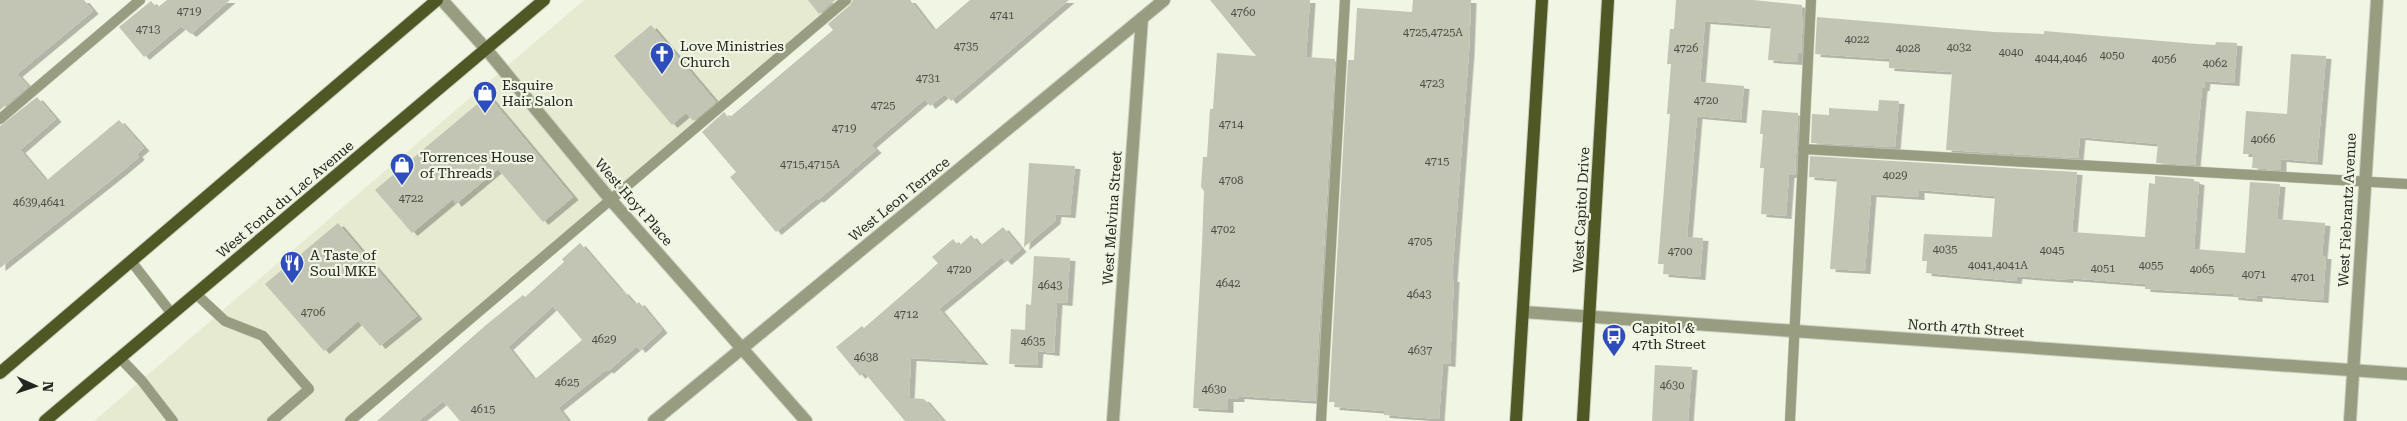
<svg xmlns="http://www.w3.org/2000/svg" width="2407" height="421" font-family="'Roboto Serif',serif">
<defs>
<filter id="shadow"><feDropShadow dx="5.5" dy="3" stdDeviation="0" flood-color="#0004"/></filter>
</defs>
<rect width="100%" height="100%" fill="#f1f5e3"/>
<path fill="#e5ead1" d="M584 0H855L353 421H94Z"/>
<g fill="#c2c5b4" fill-rule="evenodd" filter="url(#shadow)">
<path d="M0 0H84L93 11 17 74 28 86 0 110Z"/>
<path d="M167 0H230L191 34 181 26 144 57 119 27 151 1 157 8Z"/>
<path d="M808 0H835L819 14Z"/>
<path d="M853 0H910L934 31 970 0H1069L951 101 945 94 930 106 925 99 871 145 876 150 818 200 817 198 776 232 730 177 736 172 702 132 724 112 729 118 833 30 828 24 850 5Z"/>
<path d="M1210 0H1310L1306 57 1335 59 1315 401 1239 396V399H1228V410L1193 408 1202 245 1204 191 1201 187 1203 157H1207L1210 109H1213L1217 53 1256 56Z"/>
<path d="M1413 0H1471L1469 52 1452 279H1454L1450 364 1443 363 1439 419 1384 415V411L1334 407 1335 402H1329L1348 60H1354L1357 8 1412 12Z"/>
<path d="M1676 0H1753L1802 5 1801 16H1803L1801 53 1798 52V62L1768 60 1771 26 1705 21 1700 82 1744 86 1741 120 1697 116 1687 237 1703 238 1700 277 1663 274 1664 264H1658L1670 114H1667L1671 64H1667L1670 29H1674Z"/>
<path d="M1817 17 1994 32 2044 34V31L2197 44 2215 45 2216 42 2237 43 2234 83 2205 81 2204 88H2202L2195 165 2156 163 2158 144 2080 137 2078 158 1946 150 1952 72 1889 68V59L1815 54Z"/>
<path d="M651 25 716 102 693 121 686 113 672 125 614 56Z"/>
<path d="M2291 54 2326 56 2317 162 2281 159V170L2252 168 2253 154H2243L2246 111 2287 114Z"/>
<path d="M488 95 573 197 543 222 498 169 456 204 453 199 412 233 375 190Z"/>
<path d="M37 97 56 119 20 150 46 181 119 120 144 148 137 154 139 157 120 173 0 268V126Z"/>
<path d="M1879 100 1899 101 1895 147 1811 143 1812 114 1829 115V108L1878 111Z"/>
<path d="M1762 110 1798 113 1795 175H1789L1786 216 1761 214 1764 168H1760L1763 134H1760Z"/>
<path d="M1810 156 2077 172 2072 232 2145 237 2149 183 2155 184V176L2194 179V181L2199 182 2194 249 2245 253 2250 182 2280 184 2277 219 2325 223 2322 256H2326L2323 300 2257 295V299L2233 297V294L2145 289V284L2068 278V280L2017 276 2016 281 1926 273 1927 261H1922L1924 234 1992 237 1995 196 1919 190V197L1871 194 1865 271 1830 269 1837 179 1809 177Z"/>
<path d="M1029 163 1075 166 1070 215 1056 214 1055 221 1024 247Z"/>
<path d="M338 223 417 316 380 346 358 321 324 351 265 284Z"/>
<path d="M1003 227 1021 249 1006 262 1002 257 939 309 983 362 911 358 909 398 924 399 943 421H905L864 372 860 376 836 347 862 326 864 328 924 276 938 263 932 257 953 239 959 246 971 235 980 246Z"/>
<path d="M580 243 622 292 623 291 635 305 639 302 662 330 640 350 637 346 608 371 607 369 558 408 568 421H460L443 401 418 421H377L486 325 523 295 525 297 564 262 562 259ZM553 306 582 340 534 380 508 347Z"/>
<path d="M1034 256 1070 258 1067 303 1057 302 1054 353 1038 351 1037 365 1009 364 1011 329 1025 330 1026 304 1031 305Z"/>
<path d="M1655 365 1692 367 1688 421H1652Z"/>
</g>
<g fill="none" stroke-linecap="round" stroke-linejoin="round">
<defs>
<g id="lane">
<path d="M0 119 140 0"/>
<path d="M1803 149 2407 184"/>
<path d="M131 261 172 314"/>
<path d="M196 294 225 321 263 336 309 389 272 421"/>
<path d="M120 358 142 381 173 421"/>
<path d="M350 421 846 0"/>
<path d="M1321 421 1345 0"/>
<path d="M1790 421 1811 0"/>
</g>
<g id="street">
<path d="M442 0 486 49 610 199 806 421"/>
<path d="M1523 312 2407 374"/>
<path d="M654 421 1164 0"/>
<path d="M1113 421 1142 18"/>
<path d="M2350 421 2377 0"/>
</g>
<g id="primary">
<path d="M0 373 437 0"/>
<path d="M45 421 544 0"/>
<path d="M1516 421 1542 0"/>
<path d="M1583 421 1608 0"/>
</g>
</defs>
<use href="#lane" stroke="#ccd0c0" stroke-width="11"/>
<use href="#street" stroke="#ccd0c0" stroke-width="14"/>
<use href="#primary" stroke="#ccd0c0" stroke-width="14"/>
<use href="#lane" stroke="#989d82" stroke-width="10"/>
<use href="#street" stroke="#989d82" stroke-width="12"/>
<use href="#primary" stroke="#4f5724" stroke-width="12"/>
</g>
<defs>
<symbol id="church-pin" viewBox="-11 -11 22 30"><path d="M0 17L-7.5 6A9.5 9.5 0 1 1 7.5 6Z" fill="#2d4dbd" stroke="#f1f5e3"/><path d="M-1.2-6h2.4v3.5h3.3v2.4h-3.3V6h-2.4V-.1h-3.3v-2.4h3.3Z" fill="#fff"/></symbol>
<symbol id="shop-pin" viewBox="-11 -11 22 30"><path d="M0 17L-7.5 6A9.5 9.5 0 1 1 7.5 6Z" fill="#2d4dbd" stroke="#f1f5e3"/><path d="M-5-2.5h2.3a2.7 3.5 0 0 1 5.4 0H5L5.5 6h-11ZM-1.5-2.5h3a1.5 2.3 0 0 0-3 0Z" fill="#fff"/></symbol>
<symbol id="restaurant-pin" viewBox="-11 -11 22 30"><path d="M0 17L-7.5 6A9.5 9.5 0 1 1 7.5 6Z" fill="#2d4dbd" stroke="#f1f5e3"/><path d="M-5-6h1v4h1v-4h1v4h1v-4h1v5L-1.5 .5V6h-2V.5L-5-1ZM5-6V6H3V1.5H1.5Q1.5-4 5-6Z" fill="#fff"/></symbol>
<symbol id="bus-pin" viewBox="-11 -11 22 30"><path d="M0 17L-7.5 6A9.5 9.5 0 1 1 7.5 6Z" fill="#2d4dbd" stroke="#f1f5e3"/><path d="M-5-6H5V4H4V6H2V4H-2V6H-4V4H-5ZM-3.5-4V0h7V-4ZM-3.5 1.2v1.5H-2V1.2ZM2 1.2v1.5H3.5V1.2Z" fill="#fff"/></symbol>
</defs>
<g fill-rule="evenodd">
<use href="#church-pin" x="648" y="40" width="28" height="38"/>
<use href="#shop-pin" x="471" y="79" width="28" height="38"/>
<use href="#shop-pin" x="388" y="151" width="28" height="38"/>
<use href="#restaurant-pin" x="278" y="249" width="28" height="38"/>
<use href="#bus-pin" x="1600" y="322" width="28" height="38"/>
</g>
<g text-anchor="middle" dominant-baseline="central" stroke-width="4.5" stroke-linejoin="round" paint-order="stroke">
<g font-size="11" fill="#4b4d44">
<text x="189" y="11">4719</text>
<text x="1243" y="12">4760</text>
<text x="1002" y="15">4741</text>
<text x="148" y="29">4713</text>
<text x="1433" y="32">4725,4725A</text>
<text x="1857" y="39">4022</text>
<text x="966" y="46">4735</text>
<text x="1959" y="47">4032</text>
<text x="1686" y="48">4726</text>
<text x="1908" y="48">4028</text>
<text x="2011" y="52">4040</text>
<text x="2112" y="55">4050</text>
<text x="2061" y="58">4044,4046</text>
<text x="2164" y="59">4056</text>
<text x="2215" y="63">4062</text>
<text x="928" y="78">4731</text>
<text x="1432" y="83">4723</text>
<text x="1706" y="100">4720</text>
<text x="883" y="105">4725</text>
<text x="1231" y="124">4714</text>
<text x="844" y="128">4719</text>
<text x="2263" y="139">4066</text>
<text x="1437" y="161">4715</text>
<text x="810" y="164">4715,4715A</text>
<text x="1895" y="175">4029</text>
<text x="1231" y="180">4708</text>
<text x="411" y="198">4722</text>
<text x="39" y="202">4639,4641</text>
<text x="1223" y="229">4702</text>
<text x="1420" y="241">4705</text>
<text x="1945" y="249">4035</text>
<text x="2052" y="250">4045</text>
<text x="1680" y="251">4700</text>
<text x="1998" y="265">4041,4041A</text>
<text x="2151" y="265">4055</text>
<text x="2103" y="268">4051</text>
<text x="959" y="269">4720</text>
<text x="2202" y="269">4065</text>
<text x="2254" y="274">4071</text>
<text x="2303" y="277">4701</text>
<text x="1228" y="283">4642</text>
<text x="1050" y="285">4643</text>
<text x="1419" y="294">4643</text>
<text x="313" y="312">4706</text>
<text x="906" y="314">4712</text>
<text x="604" y="339">4629</text>
<text x="1033" y="341">4635</text>
<text x="1420" y="350">4637</text>
<text x="866" y="357">4638</text>
<text x="567" y="382">4625</text>
<text x="1672" y="385">4630</text>
<text x="1214" y="389">4630</text>
<text x="483" y="409">4615</text>
</g>
<g font-size="14" fill="#23251e" stroke="#f1f5e3" text-anchor="start">
<text x="680" y="46">Love Ministries<tspan x="680" dy="16">Church</tspan></text>
<text x="502" y="85">Esquire<tspan x="502" dy="16">Hair Salon</tspan></text>
<text x="420" y="157">Torrences House<tspan x="420" dy="16">of Threads</tspan></text>
<text x="310" y="255">A Taste of<tspan x="310" dy="16">Soul MKE</tspan></text>
<text x="1632" y="328">Capitol &amp;<tspan x="1632" dy="16">47th Street</tspan></text>
</g>
<g font-size="14" fill="#23251e" stroke="#f1f5e3">
<text transform="translate(285 199) rotate(-40)">West Fond du Lac Avenue</text>
<text transform="translate(899 199) rotate(-39)">West Leon Terrace</text>
<text transform="translate(634 202) rotate(49)">West Hoyt Place</text>
<text transform="translate(1581 210) rotate(-87)">West Capitol Drive</text>
<text transform="translate(2347 210) rotate(-87)">West Fiebrantz Avenue</text>
<text transform="translate(1112 218) rotate(-86)">West Melvina Street</text>
<text transform="translate(1966 328) rotate(4)">North 47th Street</text>
</g>
</g>
<g transform="translate(35 386) rotate(93)" stroke="#f1f5e3" stroke-width="4" paint-order="stroke">
<path d="M0-4L9 19L0 12L-9 19Z" fill="#23251e"/>
<text y="-8" font-size="14" font-weight="bold" text-anchor="middle" fill="#23251e">N</text>
</g>
</svg>
